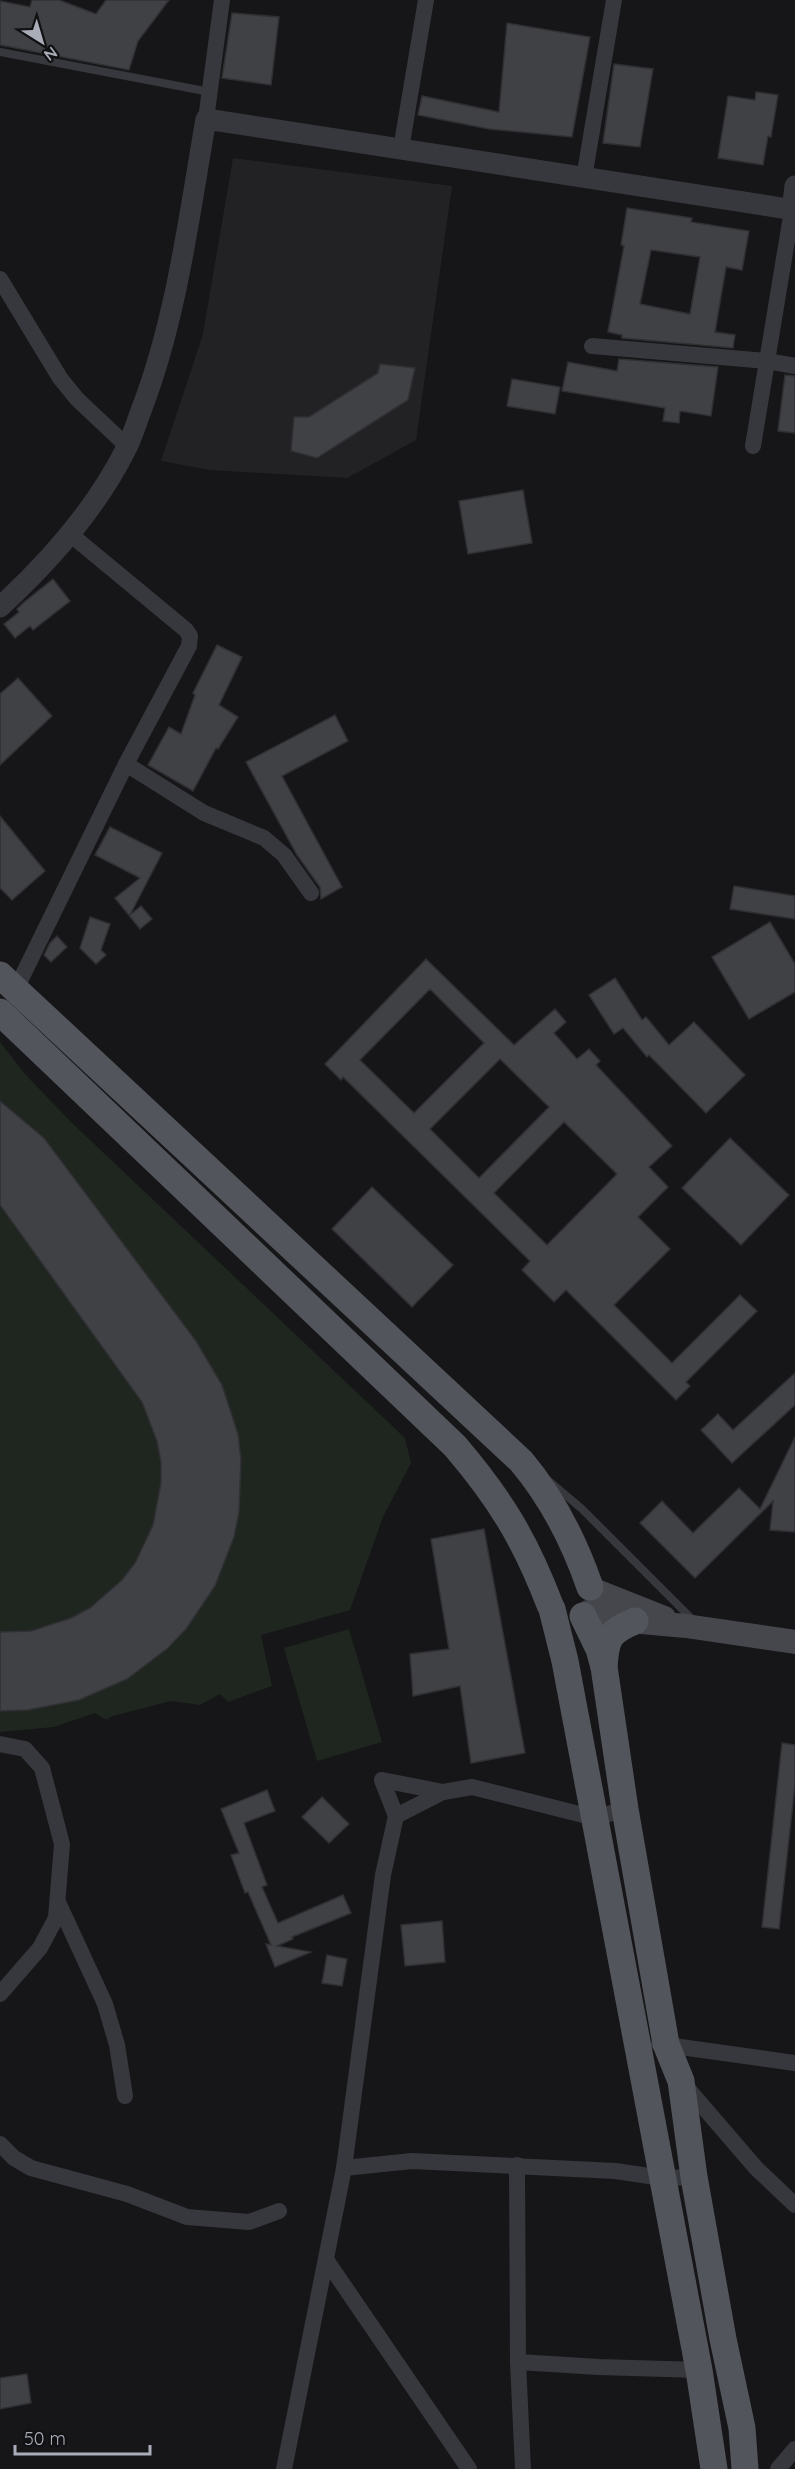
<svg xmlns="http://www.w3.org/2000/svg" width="795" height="2469" font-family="Quicksand,sans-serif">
<rect width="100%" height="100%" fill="#161618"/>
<path fill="#222225" d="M233 158 452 186 416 440 347 478 210 470 161 461 203 334Z"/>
<g fill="#1e261f">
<path d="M0 1042 25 1074 71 1122 405 1438 411 1463 383 1517 350 1610 261 1635 272 1686 228 1702 220 1694 200 1705 171 1701 113 1716 106 1720 95 1713 54 1727 0 1732Z"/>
<path d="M349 1629 382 1742 317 1761 284 1648Z"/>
</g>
<g fill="#404145" stroke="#303034" stroke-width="1.5" fill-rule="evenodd">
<path d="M32 0H59L96 14 106 0H169L138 41 129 70 0 45V1L30 7Z"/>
<path d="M232 13 279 17 271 85 222 78Z"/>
<path d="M507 23 590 37 572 137 489 129 418 115 422 96 499 112Z"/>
<path d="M614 64 653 69 640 147 603 143Z"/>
<path d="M756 92 778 95 771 137 768 136 763 165 718 158 728 96 755 100Z"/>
<path d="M627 208 692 218 691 222 749 231 742 270 726 267 715 332 735 335 733 348 622 338V335L608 332 624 246 621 245ZM651 250 700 257 690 314 640 304Z"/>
<path d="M619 359 718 367 711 416 680 411 679 423 663 421 665 408 562 391 568 362 617 371Z"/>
<path d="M380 364 415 368 408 400 317 458 291 451 294 417H309L378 373Z"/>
<path d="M785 375 795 376V433L778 431Z"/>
<path d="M512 379 560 387 555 414 507 406Z"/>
<path d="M523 490 532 543 468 554 459 501Z"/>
<path d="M53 579 70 601 33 630 30 626 15 638 4 624 19 612 17 609 23 603Z"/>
<path d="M217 645 242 657 219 705 238 717 218 749 216 748 193 791 148 765 169 727 181 734 195 695 193 693Z"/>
<path d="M18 678 52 716 0 765V694Z"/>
<path d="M335 715 348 741 282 776 342 887 321 899 320 887 297 855 246 762Z"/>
<path d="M0 816 45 871 12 900 0 888Z"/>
<path d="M110 827 162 853 130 915 141 906 152 919 140 929 115 898 140 878 95 855Z"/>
<path d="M734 886 795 896V919L730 909Z"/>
<path d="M90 917 110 924 101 950 106 955 96 964 80 948Z"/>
<path d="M770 922 795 964V992L749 1019 712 957Z"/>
<path d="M57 936 67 947 51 962 44 955 50 943Z"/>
<path d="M426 959 514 1045 555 1009 566 1022 554 1033 577 1059 589 1049 600 1061 596 1065 672 1146 649 1167 668 1187 638 1217 670 1249 614 1305 672 1363 740 1295 757 1311 686 1382 690 1386 676 1400 566 1290 554 1302 522 1270 530 1261 343 1077 341 1080 325 1064ZM430 989 484 1043 414 1113 360 1060ZM500 1059 549 1107 479 1178 430 1129ZM564 1122 617 1174 547 1245 494 1193Z"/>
<path d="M615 978 642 1020 646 1017 669 1045 694 1022 745 1075 706 1113 649 1055 647 1057 623 1028 614 1034 589 995Z"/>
<path d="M0 1101 44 1138 196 1341 222 1385 238 1434 241 1460 239 1512 234 1537 215 1586 186 1629 168 1648 127 1679 79 1700 28 1710 0 1711V1632L31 1631 71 1618 90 1608 122 1580 135 1563 153 1525 161 1483V1462L157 1441 142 1402 0 1205Z"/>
<path d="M730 1138 789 1195 741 1245 682 1188Z"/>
<path d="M372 1187 453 1265 412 1307 332 1229Z"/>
<path d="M795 1373V1405L732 1463 701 1430 718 1414 733 1430Z"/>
<path d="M795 1437V1532L770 1530 773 1501 695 1578 640 1523 662 1501 693 1533 739 1488 760 1509Z"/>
<path d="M484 1529 525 1753 471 1763 460 1686 413 1696 410 1654 449 1649 431 1539Z"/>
<path d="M782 1743 795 1745V1784L779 1929 762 1927Z"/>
<path d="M267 1790 275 1811 244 1823 267 1885 262 1887 278 1923 343 1895 351 1913 292 1937 293 1939 277 1946 311 1952 275 1967 266 1944 271 1945 248 1892 245 1893 231 1855 239 1853 221 1809Z"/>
<path d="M322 1797 349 1824 329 1843 302 1817Z"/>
<path d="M442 1921 445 1962 405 1966 401 1925Z"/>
<path d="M327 1955 347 1959 342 1986 322 1983Z"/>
<path d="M27 2374 31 2403 0 2409V2378Z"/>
</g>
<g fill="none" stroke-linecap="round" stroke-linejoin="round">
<g stroke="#37383d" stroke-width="8">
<path d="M0 52 210 92"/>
<path d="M549 1481 582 1509 695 1622"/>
</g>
<g stroke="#37383d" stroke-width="16">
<path d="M206 119 222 0"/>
<path d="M401 149 426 0"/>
<path d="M584 178 614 0"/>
<path d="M0 279 60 378 77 399 127 446"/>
<path d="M592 346 767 361 795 366"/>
<path d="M753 446 792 210"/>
<path d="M126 764 204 813 264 838 284 855 311 893"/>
<path d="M16 989 126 764 189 646 190 636 186 630 70 534"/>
<path d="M0 1744 25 1749 42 1768 62 1844 56 1918 40 1948 0 1994"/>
<path d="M382 1780 443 1792"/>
<path d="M396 1816 443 1792 472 1787 595 1818 625 1809"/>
<path d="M58 1902 105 2004 117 2045 125 2096"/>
<path d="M659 2044 795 2063"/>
<path d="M682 2082 756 2168 795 2205"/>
<path d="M0 2144 14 2158 31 2168 127 2194 187 2217 249 2222 279 2211"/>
<path d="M517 2165 518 2362 523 2469"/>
<path d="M344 2168 412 2161 615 2171 663 2178 694 2177"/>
<path d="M327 2261 469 2469"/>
<path d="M518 2362 599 2367 699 2370"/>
<path d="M284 2469 344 2168 383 1875 396 1816 382 1780"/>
<path d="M778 2469 795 2449"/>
</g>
<g stroke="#37383d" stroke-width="21">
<path d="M792 210 795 186"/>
<path d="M0 607C50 561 97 508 127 447 133 435 137 421 142 408 177 316 189 216 206 119L795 210"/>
</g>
<g stroke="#45474d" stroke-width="24">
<path d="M591 1589 664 1618"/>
<path d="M588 1612 619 1620 686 1626 795 1642"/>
</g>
<g stroke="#53555c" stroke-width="27">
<path d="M0 975 521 1461C553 1499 574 1541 590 1587"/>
<path d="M0 1012 455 1446C501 1500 525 1540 550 1605"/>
<path d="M552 1609 565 1661 699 2370 714 2469"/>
<path d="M583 1616 599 1649 604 1667 625 1809 666 2044 681 2081 694 2177 723 2339 742 2428 745 2469"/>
<path d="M604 1667C606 1639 608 1632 635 1621"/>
</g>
</g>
<g transform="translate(42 42) rotate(143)" stroke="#111113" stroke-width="4.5" paint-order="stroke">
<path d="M0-4.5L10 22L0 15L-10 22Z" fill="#a8adb8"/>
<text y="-9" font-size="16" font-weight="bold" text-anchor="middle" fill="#a8adb8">N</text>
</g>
<path d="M15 2445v9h135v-9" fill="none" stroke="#a8adb8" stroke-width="3"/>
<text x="24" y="2445" font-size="18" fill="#a8adb8" stroke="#111113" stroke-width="4.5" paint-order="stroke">50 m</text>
</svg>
